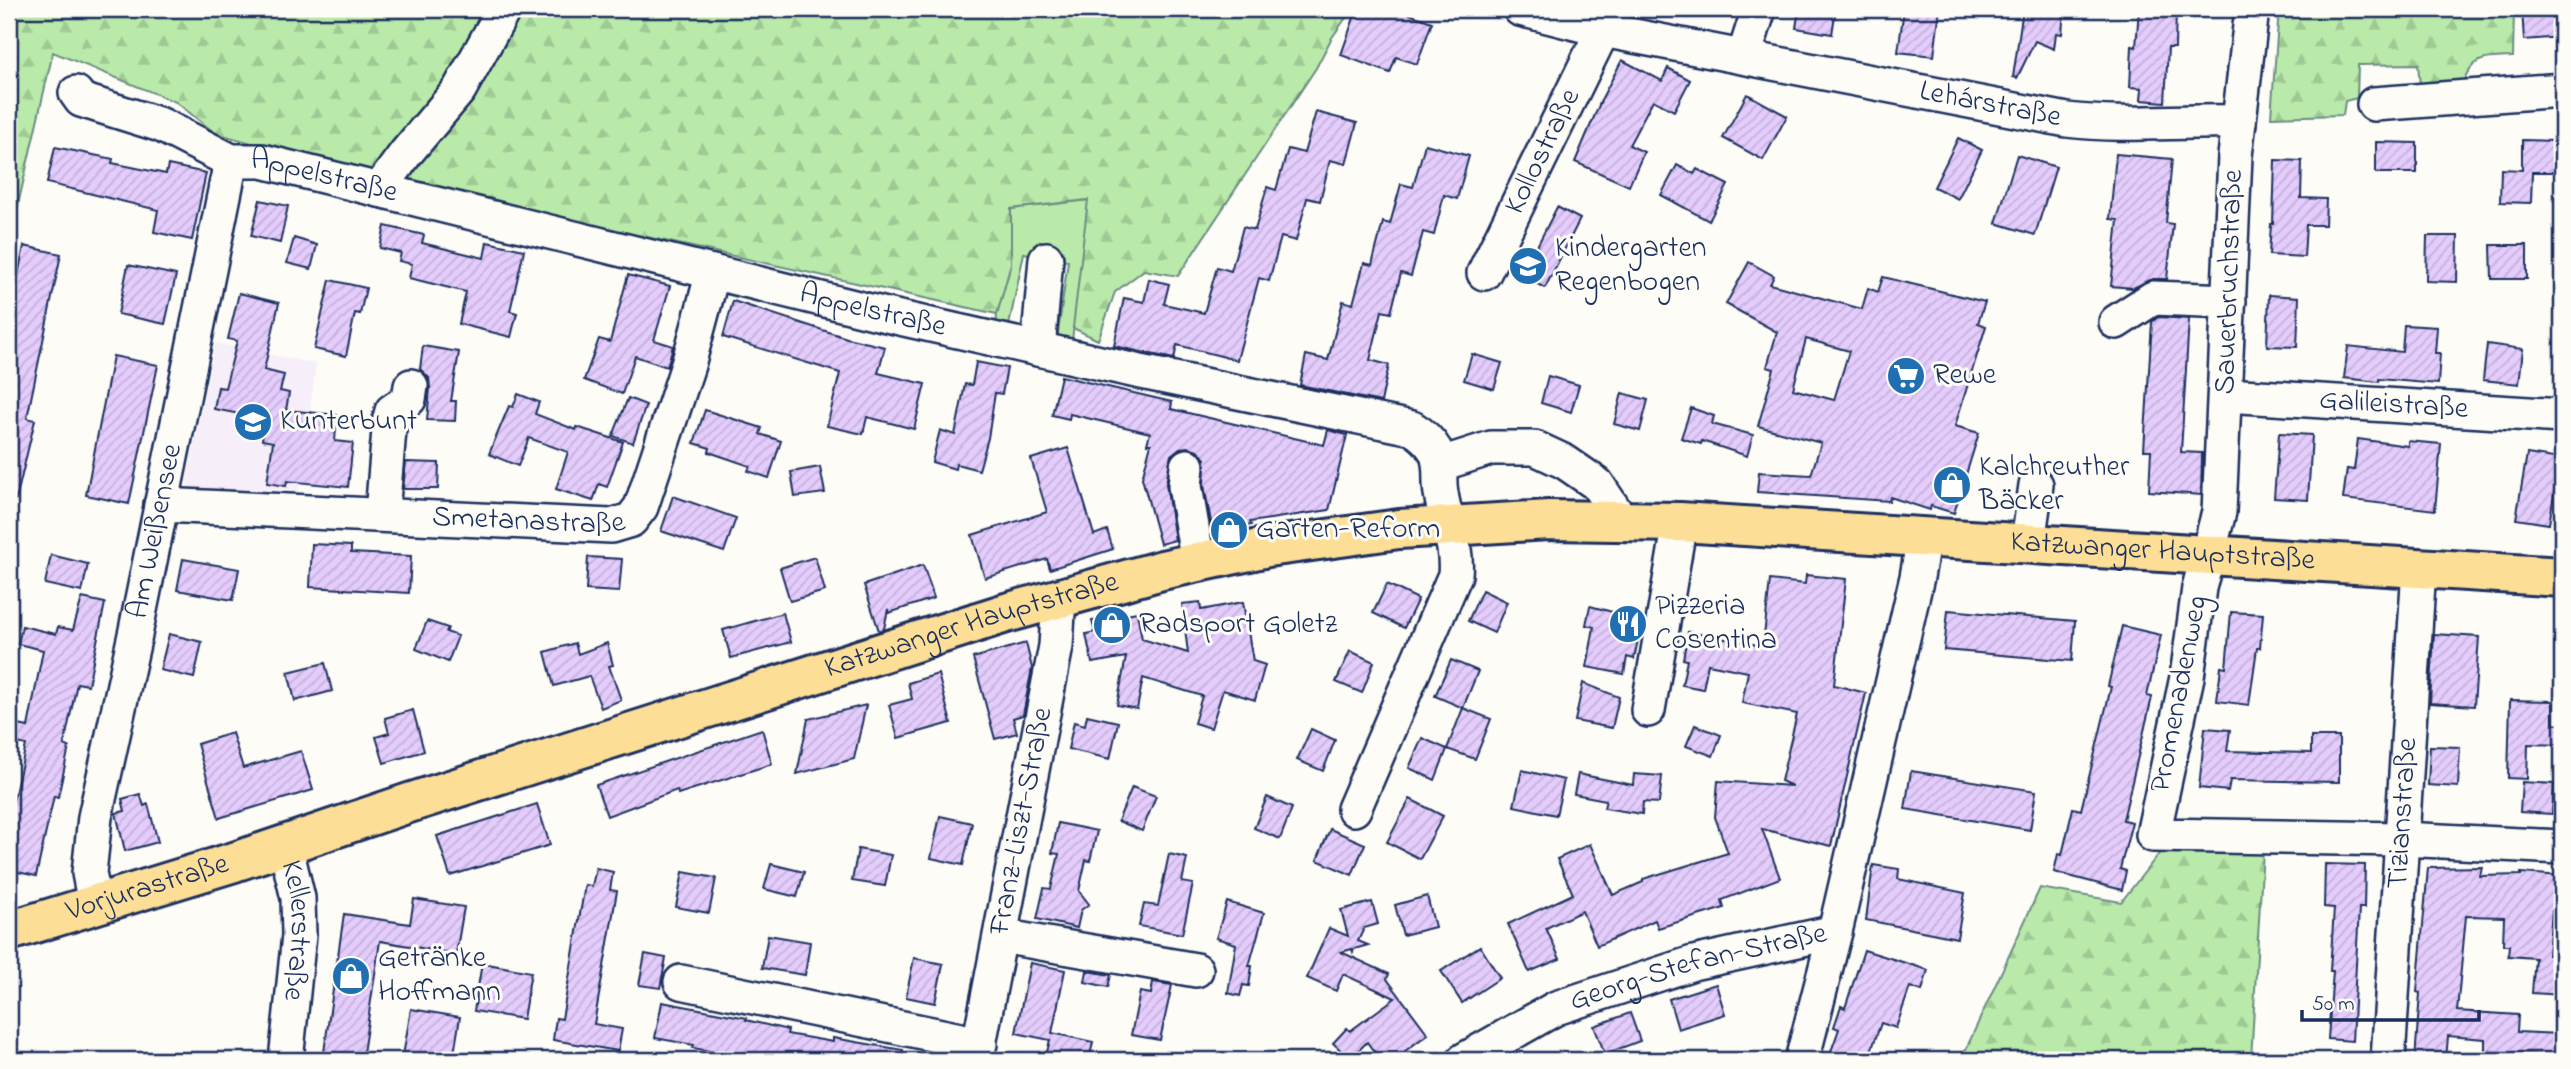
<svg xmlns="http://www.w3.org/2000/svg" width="2571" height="1069" font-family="'Indie Flower',sans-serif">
<defs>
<pattern id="forest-firs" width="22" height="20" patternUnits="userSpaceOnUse" patternTransform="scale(1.75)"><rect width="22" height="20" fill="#baeaa9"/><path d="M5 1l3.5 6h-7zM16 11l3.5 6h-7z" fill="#9fc994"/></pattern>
<pattern id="building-hatch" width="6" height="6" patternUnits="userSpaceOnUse" patternTransform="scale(1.75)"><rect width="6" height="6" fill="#e4ccfc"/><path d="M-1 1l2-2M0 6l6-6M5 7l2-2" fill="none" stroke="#c3b0da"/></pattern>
</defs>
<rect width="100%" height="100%" fill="#fdfcf7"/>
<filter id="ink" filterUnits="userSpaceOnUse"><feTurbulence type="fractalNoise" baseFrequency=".0143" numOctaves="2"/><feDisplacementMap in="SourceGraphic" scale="14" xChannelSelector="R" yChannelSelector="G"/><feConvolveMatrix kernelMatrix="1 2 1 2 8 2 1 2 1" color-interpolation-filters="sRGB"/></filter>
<g filter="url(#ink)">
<path fill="#f6eef8" d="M215 343 316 364 297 502 189 491 187 480Z"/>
<path fill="#baeaa9" stroke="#6a8c84" stroke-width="2" d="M1089 200 1072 340H1057L1068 261 1024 253 1008 330 996 327 997 314 1011 264V209Z"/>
<g fill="url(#forest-firs)" stroke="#6a8c84" stroke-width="2">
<path d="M9 9H1352L1331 39 1316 68 1178 276 1144 270 1115 292 1098 340 1073 328 1088 200 1011 209V264L997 314 397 182 215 133 176 102 53 52 9 244Z"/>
<path d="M2279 9H2514L2513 57C2488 58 2473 55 2463 82L2420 85 2418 64 2358 65 2357 98 2345 101 2343 115 2271 117Z"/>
<path d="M2162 850H2263L2251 1060H1961L2040 888 2121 902Z"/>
</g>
<g fill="url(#building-hatch)" stroke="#1b2f5e" stroke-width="2" fill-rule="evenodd">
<path d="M1357 9 1371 14 1373 9H1396L1432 22 1417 64 1396 57 1390 73 1341 55Z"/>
<path d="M1799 9H1836L1832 34 1796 28Z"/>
<path d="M1904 9H1940L1934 56 1898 52Z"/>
<path d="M2023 9H2064L2062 34 2056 33 2054 49 2035 41 2017 78 2013 77Z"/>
<path d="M2139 9H2176L2175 48H2168L2165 102 2141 100 2142 88 2130 87 2132 46 2136 47Z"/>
<path d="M2522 9H2562V37L2524 40Z"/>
<path d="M1622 60 1662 81 1668 68 1690 80 1674 111 1653 100 1629 145 1644 152 1629 186 1575 162 1602 98Z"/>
<path d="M1747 94 1787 116 1763 160 1723 138Z"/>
<path d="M1316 112 1357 123 1346 164 1330 160 1320 201 1307 198 1296 241 1281 237 1269 281 1259 278 1237 360 1177 345 1174 359 1114 346 1124 298 1144 302 1149 279 1169 284 1164 304 1204 313 1217 267 1231 271 1243 227 1255 230 1267 187 1276 190 1288 149 1304 153Z"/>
<path d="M1958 138 1982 150 1958 199 1934 187Z"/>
<path d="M2522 140 2555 141 2554 172H2532L2531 203 2500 202 2501 169 2522 170Z"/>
<path d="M2376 142 2417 143V173H2376Z"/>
<path d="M1425 144 1469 156 1457 199 1444 195 1434 235 1423 232 1411 276 1401 273 1391 313 1382 311 1370 360 1389 365 1381 402 1300 385 1306 355 1328 360 1343 301 1353 304 1364 263 1372 265 1383 222 1390 224 1401 184 1413 187Z"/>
<path d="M55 147 113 159 112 163 166 174 168 165 206 173 192 240 154 232 158 210 47 183Z"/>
<path d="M2116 154 2172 159 2166 223 2173 224 2167 279H2153L2133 288 2111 286 2118 220 2110 219Z"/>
<path d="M2017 155 2056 167 2035 235 1996 223Z"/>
<path d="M2275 160 2302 161 2301 198 2326 199 2325 225H2306L2304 257 2269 255 2271 224H2273Z"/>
<path d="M1677 165 1694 174 1697 169 1728 185 1709 221 1661 195Z"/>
<path d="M260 200 288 206 280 243 251 236Z"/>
<path d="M1557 207 1580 219 1545 288 1513 272 1523 253 1531 258Z"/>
<path d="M385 226 424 235 422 243 484 258 487 242 524 250 510 311 517 313 511 337 459 324 466 292 409 278 412 264 399 261 401 253 380 248Z"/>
<path d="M2427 236H2458L2457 282 2426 281Z"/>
<path d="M294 238 317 245 311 269 287 263Z"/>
<path d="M2491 245H2527V279H2492Z"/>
<path d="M24 246 61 254 27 418 35 420 16 500 9 499V319Z"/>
<path d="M1749 262 1774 276 1770 284 1862 309 1868 288 1878 292 1883 277 1985 302 1978 323 1986 326 1955 426 1979 433 1954 513 1931 506 1930 510 1890 497 1889 501 1757 492 1759 472 1811 475 1821 443 1758 426 1774 369 1767 367 1777 332 1726 304ZM1806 339 1849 351 1834 400 1793 389Z"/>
<path d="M128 265 176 275 165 324 118 314Z"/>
<path d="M628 275 670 286 654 340 673 346 667 367 635 356 622 394 584 380 599 339 610 342Z"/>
<path d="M330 280 366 288 360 314 355 313 346 356 314 349Z"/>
<path d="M239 293 279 303 264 370 284 375 280 391 289 393 286 410 337 415 335 441 353 443 348 487 287 481 286 486 267 483 273 442 262 440 265 419 214 409 218 387 225 388 237 341 228 339Z"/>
<path d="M2269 295 2299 297 2297 347 2267 346Z"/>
<path d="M733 301 847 338 885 347 878 373 925 384 914 429 867 417 863 434 827 426 840 373 723 337Z"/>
<path d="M2158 317 2189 319 2181 452 2202 453 2201 495 2149 491 2151 450H2144L2152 322Z"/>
<path d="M2404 325 2437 327 2435 353H2440L2438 384 2379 379V382L2344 378 2348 346 2402 352Z"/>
<path d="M2487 344 2523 349 2519 384 2483 380Z"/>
<path d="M423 346 459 352 451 401H456L455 421 427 420 430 388 429 378 420 369Z"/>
<path d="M1472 354 1502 363 1494 389 1464 380Z"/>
<path d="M113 356 158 365 129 504 86 495Z"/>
<path d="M976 362 1007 368 1002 394 995 393 988 438 979 470 956 464 955 469 932 462 940 430 955 435 965 384 972 385Z"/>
<path d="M1061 376 1172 402 1171 409 1324 445 1328 430 1347 435 1329 510 1250 522 1251 525 1213 533 1204 485 1205 459 1198 450 1188 447 1180 448 1171 455 1166 484 1175 540 1160 544 1142 478 1151 444H1147L1150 433 1070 414 1069 419 1052 415Z"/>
<path d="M1548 376 1579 385 1571 412 1541 403Z"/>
<path d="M1622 393 1648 400 1640 431 1614 424Z"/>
<path d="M518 394 539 402 535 414 576 430 577 427 623 442 607 487 599 484 593 501 556 489 568 452 529 438 518 466 489 454 509 406 513 407Z"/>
<path d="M628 398 646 405 633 443 613 436Z"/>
<path d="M1691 408 1714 416 1712 424 1753 435 1747 456 1702 441 1701 444 1681 438Z"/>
<path d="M705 410 762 428 760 434 781 441 769 478 748 471 750 466 709 452 710 448 694 443Z"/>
<path d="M2279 433 2312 435 2308 500 2274 498Z"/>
<path d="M2358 439 2408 446V441L2441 444 2435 510 2343 499 2347 469 2354 470Z"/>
<path d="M1068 448 1094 535 1107 530 1113 549 1050 569 1047 559 985 578 972 535 1047 512 1031 459Z"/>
<path d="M2527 454 2560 459 2549 524 2516 519Z"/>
<path d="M406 462 439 463 438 489H403Z"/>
<path d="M820 467 825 493 795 497 791 472Z"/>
<path d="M673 496 736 518 724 552 661 531Z"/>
<path d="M312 544 351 546V553L411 556 409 593 310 587Z"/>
<path d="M51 555 88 564 82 592 45 584Z"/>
<path d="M588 557 622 559 619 592 586 590Z"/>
<path d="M815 557 825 591 790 601 780 568Z"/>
<path d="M183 559 239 569 233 600 177 590Z"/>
<path d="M923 565 934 598 889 613 888 609 884 629 879 631 864 585Z"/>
<path d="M1806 575 1846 579 1834 685 1866 693 1831 846 1762 829 1780 878 1722 900 1724 908 1658 928 1655 920 1597 946 1582 911 1546 928 1560 959 1529 972 1508 924 1573 894 1557 859 1590 844 1613 895 1643 882V879L1728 853 1715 817 1718 781 1792 786 1781 781 1797 714 1742 703 1748 672 1708 664 1703 689 1682 685 1687 660 1683 659 1688 632 1763 646 1770 580 1805 584Z"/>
<path d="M1387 584 1418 599 1404 628 1373 613Z"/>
<path d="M1482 590 1507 602 1494 633 1468 621Z"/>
<path d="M82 598 105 603 88 685 77 683 64 745 69 747 58 797 54 796 36 876 9 870V820L26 745 9 741V723L28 727 43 650 18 644 22 626 56 634 58 627 73 630Z"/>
<path d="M1200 602 1201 610 1243 602 1253 661 1265 665 1255 700 1223 690 1211 728 1194 723 1202 696 1143 678 1137 709 1117 705 1126 657 1092 663 1086 634 1095 632 1092 621 1137 612 1142 639 1188 653 1182 604Z"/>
<path d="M1590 606 1642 620 1634 659 1627 657 1624 674 1587 667 1594 627 1586 625Z"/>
<path d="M1948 610 2075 621 2072 661 1944 650Z"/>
<path d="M2231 612 2263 614 2260 648H2257L2249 705 2217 701 2221 667 2226 668Z"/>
<path d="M783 613 791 642 731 658 723 630Z"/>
<path d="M427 621 448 628 446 632 458 636 448 662 416 649Z"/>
<path d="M2122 626 2161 635 2147 696 2152 697 2123 820 2132 822 2120 869 2126 871 2122 890 2054 872 2058 854 2062 855 2073 808 2081 810 2111 687 2108 686Z"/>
<path d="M169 634 202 642 194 678 160 670Z"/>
<path d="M2434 634 2479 637 2474 706 2430 703Z"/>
<path d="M575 643 578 654 607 643 613 665 609 666 621 700 601 708 589 676 554 686 545 652Z"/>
<path d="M1026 643 1032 668 1023 715 1013 718 1017 733 995 739 973 658Z"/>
<path d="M1350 651 1374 662 1362 693 1336 682Z"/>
<path d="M1451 660 1478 671 1463 708 1435 696Z"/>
<path d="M325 663 332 691 295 701 288 672Z"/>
<path d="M938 674 951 723 898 738 889 705 912 699 908 683Z"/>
<path d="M1583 683 1619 697 1612 728 1575 721Z"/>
<path d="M2510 700 2553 701V724H2562V745L2528 744 2527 779 2508 778Z"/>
<path d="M866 705 854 759 797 774 808 719Z"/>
<path d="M1463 708 1491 719 1475 759 1447 749Z"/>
<path d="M413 710 424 751 384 763 376 737 389 733 385 718Z"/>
<path d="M1087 715 1118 722 1110 759 1068 749 1074 722 1085 725Z"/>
<path d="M1695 725 1721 735 1713 756 1686 746Z"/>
<path d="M2205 728 2230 730 2227 751 2311 753V737H2339V782L2230 780 2228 791 2199 788Z"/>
<path d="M762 729 772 764 678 794 677 790 607 816 596 785Z"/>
<path d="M1311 729 1335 740 1323 771 1297 760Z"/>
<path d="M232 733 243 768 301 751 313 790 219 818 197 744Z"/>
<path d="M1422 738 1447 749 1435 780 1409 768Z"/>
<path d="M2430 746 2460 747 2458 787 2428 785Z"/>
<path d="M1522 770 1564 780 1556 815 1514 806Z"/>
<path d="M1911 771 2036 791 2030 830 1905 809Z"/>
<path d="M1578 774 1633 785 1634 774 1662 776 1659 803 1643 802 1642 814 1604 808 1606 800 1574 794Z"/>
<path d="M2522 782 2554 784 2552 814 2520 812Z"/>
<path d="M1132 787 1156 796 1142 831 1118 821Z"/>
<path d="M140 794 144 806 148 804 158 842 125 851 116 813 125 811 122 799Z"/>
<path d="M1267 797 1292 808 1280 839 1254 828Z"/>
<path d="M1410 799 1443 816 1420 859 1387 842Z"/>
<path d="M537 804 550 845 450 876 437 836Z"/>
<path d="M940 816 972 823 963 865 931 858Z"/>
<path d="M1058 823 1097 831 1090 861 1086 860 1079 891 1089 904 1081 910 1077 928 1037 919 1044 888 1051 889 1059 854 1052 853Z"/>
<path d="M1330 829 1365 844 1352 875 1317 860Z"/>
<path d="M858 849 891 855 885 886 852 881Z"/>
<path d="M1169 854 1187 858 1182 882 1193 884 1182 934 1139 926 1144 904 1158 906Z"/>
<path d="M771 864 804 872 797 897 764 889Z"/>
<path d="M2325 864 2365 865 2364 908H2359L2352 1041 2328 1039 2333 971H2330L2334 908 2324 907Z"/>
<path d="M1873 865 1899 869 1898 879 1965 893 1957 938 1866 920Z"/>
<path d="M2482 867 2480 876 2521 875V873L2562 876V912L2552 911 2548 955 2562 956V995L2532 993 2535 958 2508 956 2509 945H2503L2504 917 2466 916 2457 1011 2518 1015 2517 1032 2561 1034 2560 1056 2485 1051V1039L2448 1036 2446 1060H2415L2420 993 2417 992 2428 868Z"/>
<path d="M596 868 613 872 610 890 617 891 594 1024 622 1029 618 1051 553 1040 556 1018 562 1019 585 885 592 886Z"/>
<path d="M683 872 716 878 709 913 676 907Z"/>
<path d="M1427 896 1435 927 1403 935 1395 905Z"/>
<path d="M414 899 464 907 456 954 380 941 362 1060 323 1059 344 914 410 924Z"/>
<path d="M1227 902 1264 913 1249 966H1252L1249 986 1243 985 1240 996 1228 993 1236 944 1216 938Z"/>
<path d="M1372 902 1378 924 1364 928 1358 941 1368 945 1354 949 1353 952 1352 949 1341 952 1389 974 1387 979 1428 1034 1393 1060H1380L1367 1042 1350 1059 1333 1043 1347 1028 1350 1031 1395 998 1343 974 1336 991 1307 978 1329 928 1348 936 1341 910Z"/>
<path d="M768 935 810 942 805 975 762 968Z"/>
<path d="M1480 946 1500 978 1462 1003 1441 971Z"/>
<path d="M1864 950 1928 970 1922 991 1910 987 1896 1028 1881 1023 1868 1060H1828L1839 1029 1834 1027 1841 1006 1845 1008Z"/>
<path d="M645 954 666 958 660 988 639 985Z"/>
<path d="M914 958 943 964 935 1003 906 997Z"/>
<path d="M482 963 531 972 523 1019 474 1011Z"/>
<path d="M1030 963 1065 970 1052 1033 1093 1042 1089 1060H1045L1050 1040 1016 1033Z"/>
<path d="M1087 971 1111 975 1108 987 1085 982Z"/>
<path d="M1153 982 1172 985 1160 1040 1131 1035 1140 992 1151 994Z"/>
<path d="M1716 984 1725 1014 1678 1029 1669 999Z"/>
<path d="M662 1002 747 1018 746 1020 788 1030 787 1034 833 1042V1038L903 1050 902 1060H757L693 1048 694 1045 655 1038Z"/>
<path d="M411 1009 460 1017 453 1060H426L403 1056Z"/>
<path d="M1630 1013 1640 1041 1605 1054 1594 1026Z"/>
</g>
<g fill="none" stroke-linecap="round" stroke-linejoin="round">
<defs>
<g id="minor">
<path id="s1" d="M1520 9 1603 30 2067 120C2124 127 2182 120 2239 122"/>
<path d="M2252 9 2235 156 2219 512 2199 588 2187 677 2153 835 2402 839 2562 847"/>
<path d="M1744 56 1759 9"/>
<path id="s2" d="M76 93 81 100 161 125 231 161H262L882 314 1136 371 1412 428C1422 434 1429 440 1435 450 1443 465 1438 478 1441 493 1445 522 1458 544 1455 575L1354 809"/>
<path d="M2374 104 2562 90"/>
<path d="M379 190 406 153 459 90 504 9"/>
<path id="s3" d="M1484 273 1603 30"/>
<path d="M2116 322 2153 298 2229 301"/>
<path d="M1038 349 1046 259"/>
<path id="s4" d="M2226 395 2562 416"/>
<path d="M1441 464 1491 448H1535L1565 462 1597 484 1621 520"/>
<path d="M1187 466 1185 486 1198 562"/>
<path id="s5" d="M161 505 611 526 631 520 641 507 688 365 713 272"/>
<path d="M382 514 390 418 392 411 409 399 411 386"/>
<path d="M2028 543 2036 485"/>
<path d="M1648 710 1680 522"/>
<path id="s6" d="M285 844 298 898 299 935 286 1060"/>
<path id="s7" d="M95 904 89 873 95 817 136 630 231 161"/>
<path d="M1001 936 1196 970"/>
<path d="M681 982 980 1044"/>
<path id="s8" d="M976 1060 1056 646 1059 597"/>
<path id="s9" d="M1464 1060 1556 1008 1693 963 1835 932 1917 577 1924 536"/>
<path d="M1802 1060 1835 932"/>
<path id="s10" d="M2388 1060 2419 568"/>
</g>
<g id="major">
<path id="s11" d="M9 931 234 862 409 803 1006 613 1162 570 1268 547 1399 529 1549 520 1680 522 2562 577"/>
</g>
</defs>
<use href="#minor" stroke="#1b2f5e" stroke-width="38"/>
<use href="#major" stroke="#1b2f5e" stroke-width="44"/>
<use href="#minor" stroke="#fdfcf7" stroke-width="33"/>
<use href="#major" stroke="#fcde96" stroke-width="38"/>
</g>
</g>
<defs>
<symbol id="school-disc" viewBox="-11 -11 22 22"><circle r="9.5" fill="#1f6fb2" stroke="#fdfcf7"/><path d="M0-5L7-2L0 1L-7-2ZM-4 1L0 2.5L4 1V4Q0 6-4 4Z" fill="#fff"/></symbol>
<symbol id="supermarket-disc" viewBox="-11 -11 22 22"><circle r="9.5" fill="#1f6fb2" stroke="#fdfcf7"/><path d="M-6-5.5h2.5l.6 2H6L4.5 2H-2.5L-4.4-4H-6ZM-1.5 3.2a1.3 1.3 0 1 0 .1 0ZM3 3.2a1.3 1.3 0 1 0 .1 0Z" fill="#fff"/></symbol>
<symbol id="shop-disc" viewBox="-11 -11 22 22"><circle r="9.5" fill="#1f6fb2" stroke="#fdfcf7"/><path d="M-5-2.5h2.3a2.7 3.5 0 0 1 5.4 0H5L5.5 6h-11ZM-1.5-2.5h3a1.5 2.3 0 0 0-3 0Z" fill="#fff"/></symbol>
<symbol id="restaurant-disc" viewBox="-11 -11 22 22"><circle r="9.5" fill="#1f6fb2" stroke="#fdfcf7"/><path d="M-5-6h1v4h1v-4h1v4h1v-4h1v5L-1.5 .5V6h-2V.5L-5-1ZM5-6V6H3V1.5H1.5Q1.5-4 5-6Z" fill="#fff"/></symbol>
</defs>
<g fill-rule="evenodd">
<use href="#school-disc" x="1506" y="244" width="44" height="44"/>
<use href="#supermarket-disc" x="1884" y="354" width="44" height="44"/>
<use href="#school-disc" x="231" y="400" width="44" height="44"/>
<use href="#shop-disc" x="1930" y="463" width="44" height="44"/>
<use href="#shop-disc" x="1207" y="508" width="44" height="44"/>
<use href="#restaurant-disc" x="1606" y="602" width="44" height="44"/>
<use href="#shop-disc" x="1090" y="603" width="44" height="44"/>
<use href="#shop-disc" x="329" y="954" width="44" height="44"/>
</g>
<g text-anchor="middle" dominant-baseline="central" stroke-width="6" stroke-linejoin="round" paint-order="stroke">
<g font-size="30" fill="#1b2f5e" stroke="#fdfcf7">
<text stroke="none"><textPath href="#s1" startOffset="480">Lehárstraße</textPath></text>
<text stroke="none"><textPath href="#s3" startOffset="135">Kollostraße</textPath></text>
<text stroke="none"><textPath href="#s2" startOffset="266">Appelstraße</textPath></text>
<text transform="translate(2230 282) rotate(-88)">Sauerbruchstraße</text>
<text stroke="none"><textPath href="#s2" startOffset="831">Appelstraße</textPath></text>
<text stroke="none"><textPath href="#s4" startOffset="168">Galileistraße</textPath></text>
<text stroke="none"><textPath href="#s5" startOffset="368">Smetanastraße</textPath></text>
<text stroke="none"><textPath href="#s7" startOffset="380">Am Weißensee</textPath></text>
<text stroke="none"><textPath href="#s11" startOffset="2214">Katzwanger Hauptstraße</textPath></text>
<text stroke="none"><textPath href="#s11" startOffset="1010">Katzwanger Hauptstraße</textPath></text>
<text transform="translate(2180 694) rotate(-79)">Promenadenweg</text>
<text stroke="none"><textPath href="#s10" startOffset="247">Tizianstraße</textPath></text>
<text stroke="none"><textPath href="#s8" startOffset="243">Franz-Liszt-Straße</textPath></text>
<text stroke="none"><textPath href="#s11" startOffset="145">Vorjurastraße</textPath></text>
<text stroke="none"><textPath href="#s6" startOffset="88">Kellerstraße</textPath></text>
<text stroke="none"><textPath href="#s9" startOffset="254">Georg-Stefan-Straße</textPath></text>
</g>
<g font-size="30" fill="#1b2f5e" stroke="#fdfcf7" text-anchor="start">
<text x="1555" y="249">Kindergarten<tspan x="1555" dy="34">Regenbogen</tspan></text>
<text x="1933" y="376">Rewe</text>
<text x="280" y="422">Kunterbunt</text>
<text x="1979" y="468">Kalchreuther<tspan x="1979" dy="34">Bäcker</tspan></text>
<text x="1256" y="530">Garten-Reform</text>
<text x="1655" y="607">Pizzeria<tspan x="1655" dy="34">Cosentina</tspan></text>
<text x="1139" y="625">Radsport Goletz</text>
<text x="378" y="959">Getränke<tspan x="378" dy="34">Hoffmann</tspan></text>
</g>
</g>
<rect width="2571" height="1069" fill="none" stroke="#fdfcf7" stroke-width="35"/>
<rect x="18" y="18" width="2536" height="1034" fill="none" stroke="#1b2f5e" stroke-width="2.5" filter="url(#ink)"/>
<path d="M2302 1010v10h177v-10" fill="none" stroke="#1b2f5e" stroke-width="3.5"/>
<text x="2312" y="1010" font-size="21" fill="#1b2f5e" stroke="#fdfcf7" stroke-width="5" paint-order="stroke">50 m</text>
</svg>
